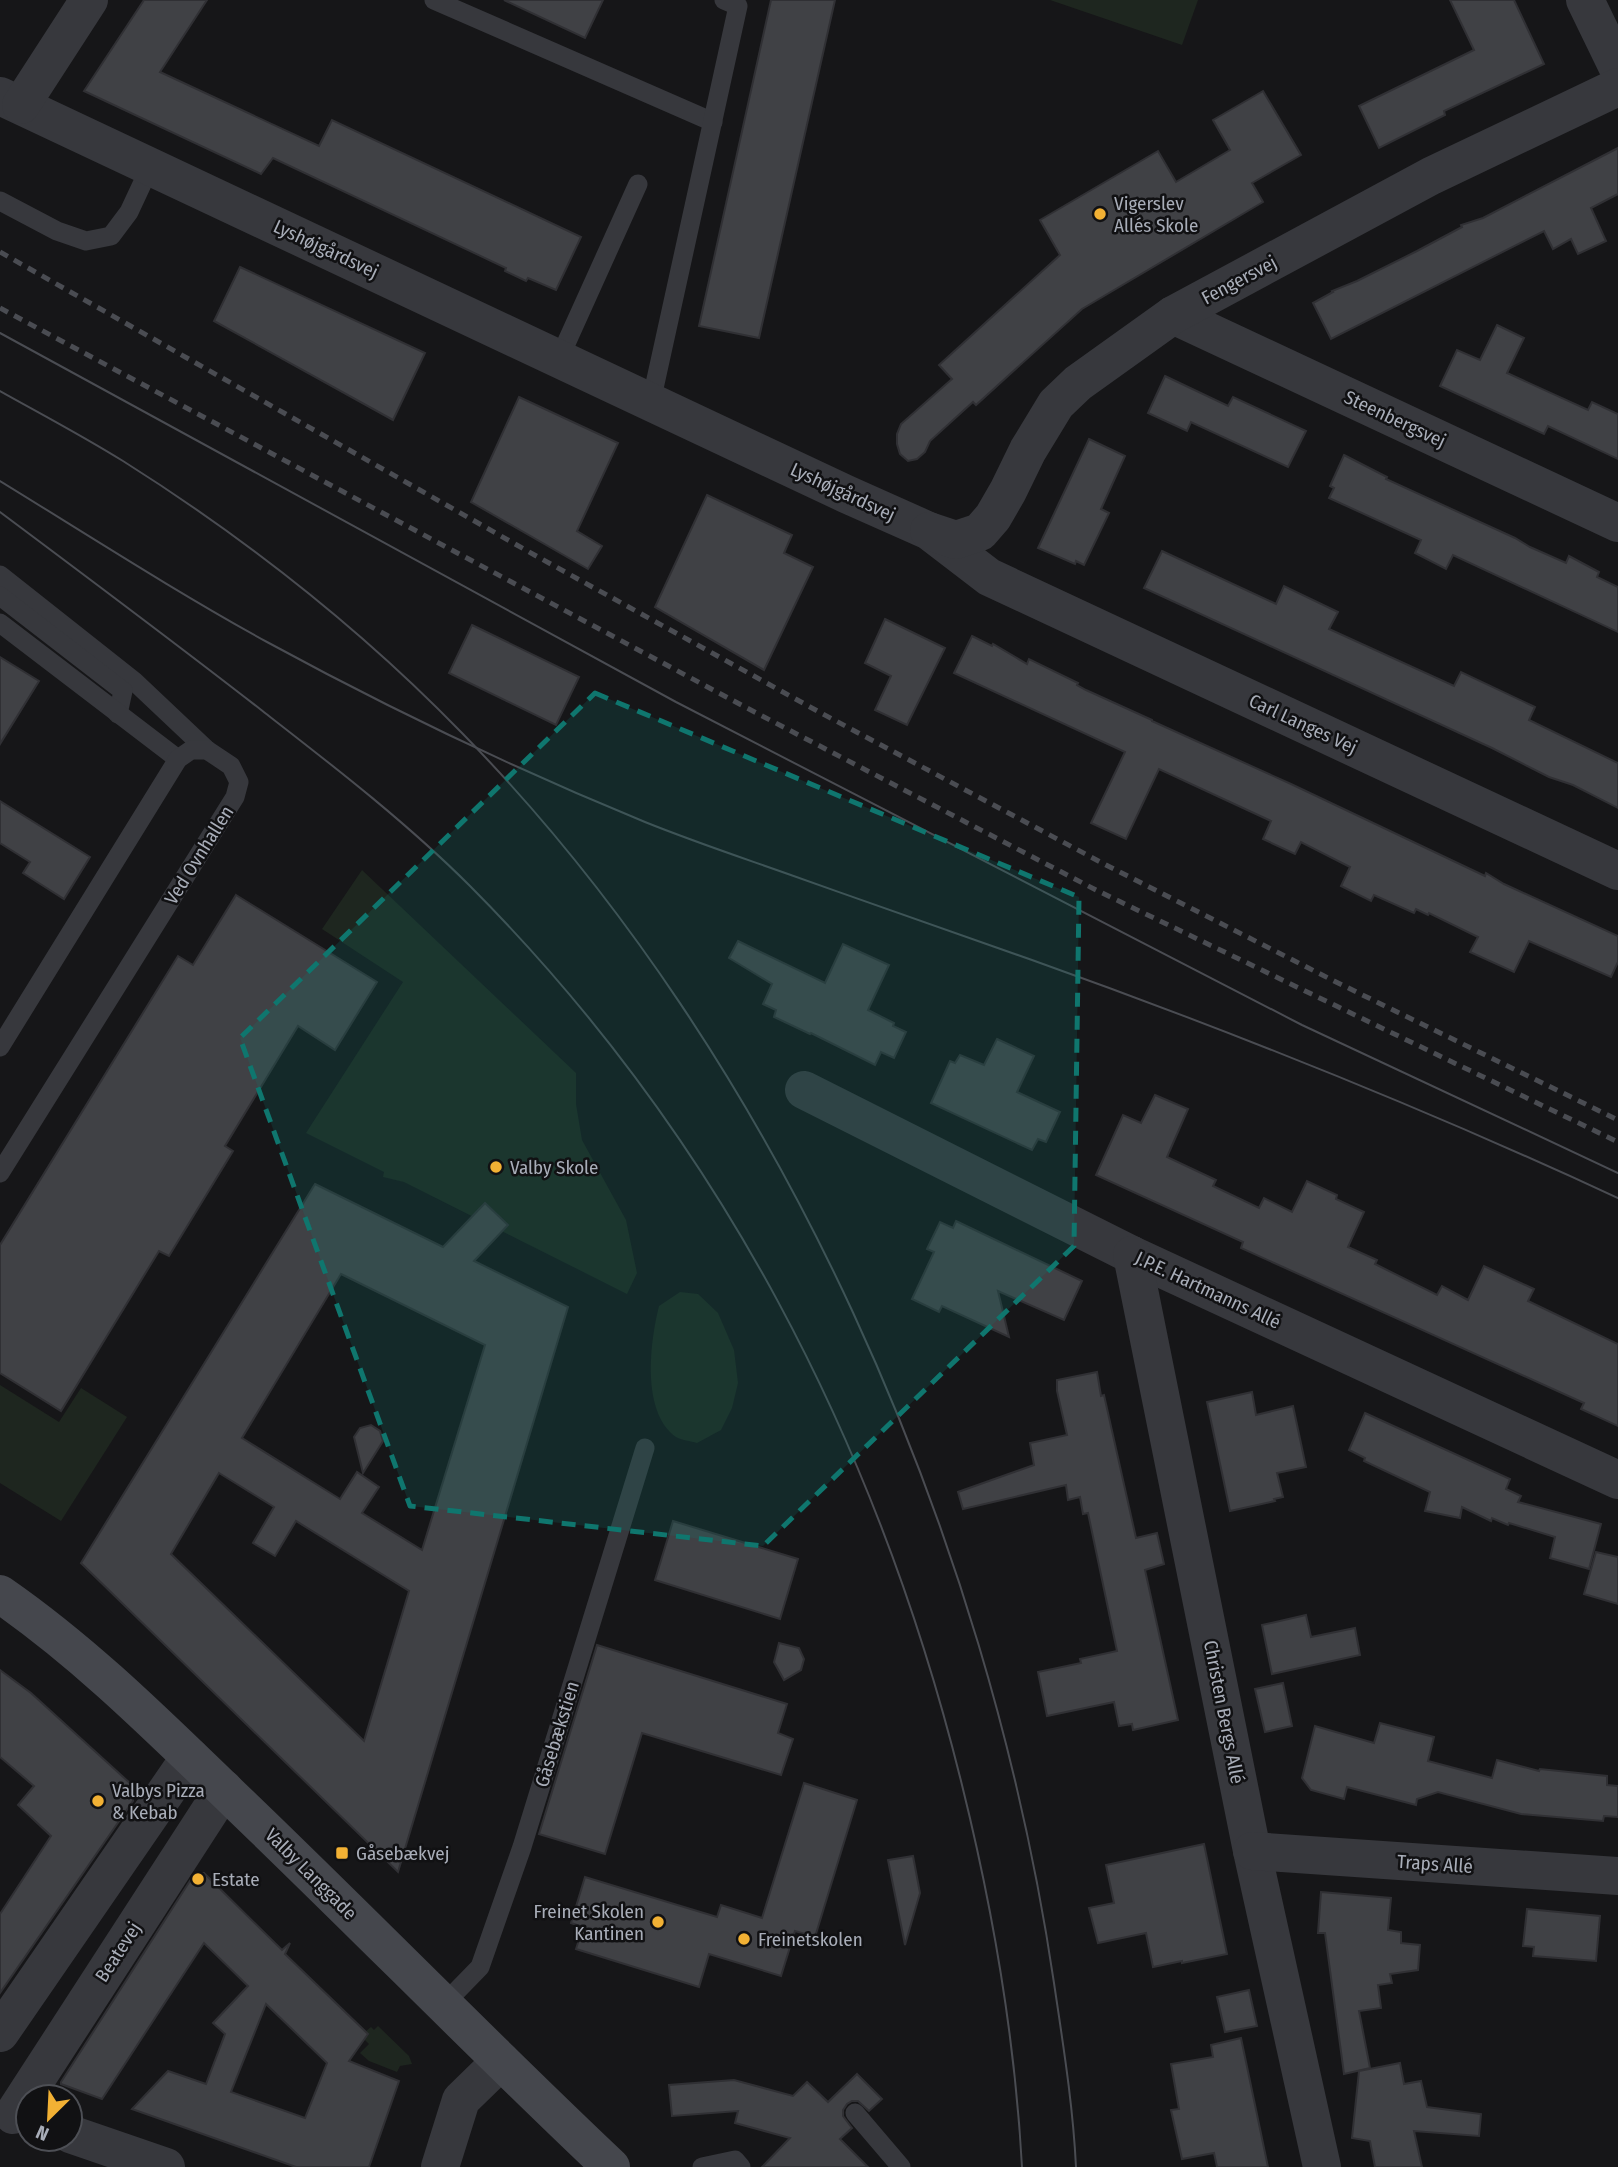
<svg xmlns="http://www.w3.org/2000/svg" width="1618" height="2167" font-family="'Fira Sans Condensed',sans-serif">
<rect width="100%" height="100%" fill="#161618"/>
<g fill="#1e261f">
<path d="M1050 0H1198L1182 45Z"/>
<path d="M362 870 576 1073V1104L582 1140 626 1220 637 1273 627 1294 404 1182 383 1177 384 1172 306 1133 403 982 322 929Z"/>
<path d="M680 1292 698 1294 718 1313 734 1350 738 1383 732 1408 721 1430 697 1443C691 1441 681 1440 676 1437 641 1412 650 1342 659 1306Z"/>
<path d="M0 1385 59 1422 81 1388 127 1417 61 1521 0 1483Z"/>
<path d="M378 2026 409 2056 412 2064 400 2066 397 2072 369 2061 360 2053 369 2044 364 2039 368 2034 365 2032 371 2027 374 2030Z"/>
</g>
<g fill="#404145" stroke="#303034" stroke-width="2" fill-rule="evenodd">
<path d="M144 0H207L160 72 319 146 332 120 581 237 556 290 528 278 526 281 505 271 506 268 273 158 261 174 84 91Z"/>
<path d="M504 0H603L585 38Z"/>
<path d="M771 0H835L759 338 699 326Z"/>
<path d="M1450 0H1514L1544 64 1444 111 1445 115 1379 148 1359 106 1474 50Z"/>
<path d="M1263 91 1301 155 1252 183 1263 202 1082 309 976 405 973 402 930 441 925 452 917 459 908 461 900 454 897 444V434L901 424 952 379 939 365 1060 255 1040 220 1158 151 1176 182 1230 150 1213 120Z"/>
<path d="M1618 148V194L1591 208 1606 241 1578 254 1571 239 1553 249 1544 231 1331 339 1313 303 1333 292 1332 291 1357 281 1417 251 1462 227 1461 225 1483 218Z"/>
<path d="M240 267 425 353 393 420 214 321Z"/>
<path d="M1497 325 1524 338 1507 373 1588 410 1592 402 1618 414V459L1548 426 1544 434 1440 386 1457 350 1480 360Z"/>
<path d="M1165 376 1228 406 1233 397 1306 431 1288 467 1191 422 1187 431 1148 413Z"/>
<path d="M519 397 618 443 577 531 602 546 588 569 471 502Z"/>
<path d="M1089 439 1125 456 1101 509 1109 513 1084 565 1076 561 1075 564 1038 548Z"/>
<path d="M1344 455 1387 477 1386 479 1515 538 1530 547 1566 563 1569 556 1599 572 1597 577 1618 587V632L1453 555 1446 569 1415 553 1421 540 1329 498 1334 488 1330 486Z"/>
<path d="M707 495 792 535 784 553 813 567 764 670 655 607Z"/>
<path d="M1162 551 1276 604 1284 586 1338 612 1329 629 1454 686 1461 672 1535 707 1529 720 1618 763V808L1573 785 1549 777 1492 748 1144 588Z"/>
<path d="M885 619 945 648 907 725 875 710 891 676 865 663Z"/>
<path d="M472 625 579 677 556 725 449 673Z"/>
<path d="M972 636 992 646 993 644 1027 664 1029 659 1078 683 1077 685 1086 690 1152 720V721L1291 784 1485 876 1486 873 1504 884 1618 936V962L1611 977 1529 941 1514 972 1470 952 1478 937 1429 913 1428 915 1416 909 1414 913 1374 895 1371 901 1341 886 1350 867 1301 842 1295 854 1263 839 1271 821 1159 769 1126 839 1091 823 1125 752 954 673Z"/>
<path d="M0 657 39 681 0 744Z"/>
<path d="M0 801 90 857 64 899 23 873 30 862 0 843Z"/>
<path d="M236 895 377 982 335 1050 298 1026 225 1146 233 1151 169 1256 159 1251 61 1411 0 1373V1245L178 956 193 965Z"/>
<path d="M738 941 825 983 843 944 889 965 868 1010 894 1023 893 1026 906 1032 894 1058 881 1052 875 1065 811 1033 810 1034 774 1017 776 1010 763 1004 772 984 729 958Z"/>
<path d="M997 1039 1034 1056 1017 1092 1060 1112 1046 1142 1038 1139 1032 1150 931 1103 950 1061 955 1063 960 1055 984 1065Z"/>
<path d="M1155 1095 1188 1109 1167 1157 1216 1180 1213 1186 1259 1208 1264 1198 1292 1212 1307 1181 1337 1195 1336 1199 1364 1212 1348 1247 1377 1260 1375 1264 1437 1295 1442 1286 1468 1300 1484 1266 1534 1289 1528 1301 1618 1344V1426L1581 1409 1584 1403 1241 1248 1243 1242 1096 1175 1123 1115 1141 1123Z"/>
<path d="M315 1184 443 1247 485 1203 508 1225 474 1261 568 1307 398 1872 81 1563ZM341 1274 485 1345 422 1550 362 1513 379 1487 357 1472 340 1499 242 1438ZM219 1473 274 1507 253 1543 275 1556 296 1521 409 1591 364 1741 171 1554Z"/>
<path d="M956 1221 1082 1281 1064 1320 998 1291 1009 1337 942 1306 939 1312 912 1299 934 1252 927 1249 940 1222 953 1228Z"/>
<path d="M1097 1372 1101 1396 1104 1395 1136 1538 1157 1533 1164 1564 1145 1570 1178 1720 1133 1730 1132 1724 1119 1726 1114 1702 1047 1716 1038 1672 1081 1663 1080 1659 1117 1651 1088 1513 1083 1514 1080 1497 1068 1500 1066 1485 963 1509 958 1492 1034 1465 1030 1443 1067 1435 1057 1391V1380Z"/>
<path d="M1252 1392 1256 1415 1293 1406 1306 1467 1277 1473 1283 1497 1274 1499 1275 1501 1230 1511 1207 1402Z"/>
<path d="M1365 1413 1510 1479 1506 1489 1521 1496 1518 1502 1601 1524 1589 1569 1550 1558 1555 1537 1509 1523 1508 1525 1492 1518 1491 1521 1462 1507 1460 1518 1425 1511 1430 1492 1364 1461 1365 1458 1349 1450Z"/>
<path d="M371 1425 380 1431 383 1441 363 1473 354 1437 360 1428Z"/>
<path d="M673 1521 798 1559 780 1619 655 1580Z"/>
<path d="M1596 1552 1618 1557V1604L1584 1594Z"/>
<path d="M1306 1615 1311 1637 1355 1628 1360 1655 1272 1674 1262 1625Z"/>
<path d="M779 1643 799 1648 804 1659 801 1670 784 1680 774 1662Z"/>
<path d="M597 1645 787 1704 778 1733 793 1739 781 1775 642 1733 605 1854 539 1834Z"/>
<path d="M0 1670 31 1693 132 1785 133 1801 0 1993V1914L51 1836 18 1805 34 1786 0 1757Z"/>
<path d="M1283 1683 1292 1726 1265 1732 1255 1689Z"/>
<path d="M1380 1723 1434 1737 1428 1761 1492 1778 1497 1760 1539 1771 1540 1769 1607 1776V1785L1618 1786V1817L1604 1816 1603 1821 1521 1814 1438 1792 1417 1799 1416 1805 1347 1787 1344 1799 1311 1790 1302 1778 1315 1726 1374 1743Z"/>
<path d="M804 1783 857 1800 815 1937 795 1931 781 1976 709 1954 699 1987 576 1949 583 1927 571 1923 585 1877 717 1917 721 1905 762 1918Z"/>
<path d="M1204 1844 1227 1954 1182 1963V1961L1153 1967 1146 1933 1098 1943 1089 1908 1114 1903 1106 1865Z"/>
<path d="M913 1856 920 1893 905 1945 888 1860Z"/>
<path d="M195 1873H204L282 1950 290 1943 285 1954 368 2034 349 2061 399 2081 369 2167H296L132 2109 168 2071 206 2084 225 2034 213 2023 248 1986 204 1943 102 2099 61 2084V2082ZM266 2004 327 2063 305 2118 231 2092Z"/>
<path d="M1321 1892 1391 1898 1388 1930 1401 1932V1943L1420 1945 1418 1970 1390 1974 1392 1983 1378 1985 1381 2008 1359 2011 1370 2068 1344 2074 1325 1933H1318Z"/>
<path d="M1527 1909 1600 1916 1596 1961 1533 1956 1534 1947 1523 1946Z"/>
<path d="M1249 1990 1257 2026 1225 2032 1217 1997Z"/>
<path d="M1241 2038 1268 2167H1217L1214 2153 1182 2159 1171 2110 1179 2109 1171 2064 1213 2057 1211 2045Z"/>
<path d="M1400 2063 1404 2084 1421 2081 1427 2107 1481 2114 1479 2136 1414 2131 1422 2167H1375L1370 2141 1352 2138 1359 2071Z"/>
<path d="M857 2074 882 2099 869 2111 858 2101H852L847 2104 843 2110V2116L852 2128 840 2139 868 2167H762L790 2138 735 2123 738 2111 672 2116 669 2085 734 2080 793 2096 807 2082 828 2102Z"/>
</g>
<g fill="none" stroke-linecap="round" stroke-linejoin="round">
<g stroke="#37383d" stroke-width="19">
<path d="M434 0 713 122"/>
<path d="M0 201 57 231 86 241 111 236 129 212 150 167"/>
<path d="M559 359 638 184"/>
<path d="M651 402 738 6 724 0"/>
<path d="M0 575 134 681 207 750"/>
<path d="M0 596 123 691 118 714"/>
<path d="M0 623 178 759"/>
<path d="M0 1047 178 759 191 750H207L231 766 239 782 235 797 0 1173"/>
<path d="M443 2005 480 1967 522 1847 645 1448"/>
<path d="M855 2113 901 2167"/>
<path d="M702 2167 735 2160 741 2167"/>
</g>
<g stroke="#37383d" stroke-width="38">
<path d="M1585 0 1618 68"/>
<path d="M0 96 846 494 929 531 989 577 1618 871"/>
<path d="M21 105 89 0"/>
<path d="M1173 315 1618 523"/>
<path d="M929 531 956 540 980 532 993 517 1008 491 1028 450 1056 404 1078 383 1173 315 1431 176 1618 87"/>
<path d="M804 1090 1132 1255 1618 1480"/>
<path d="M1132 1255 1252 1851 1322 2167"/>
<path d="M1252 1851 1618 1876"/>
<path d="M0 2033 190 1757"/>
<path d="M13 2115 224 1789"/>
<path d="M70 2134 166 2167"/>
<path d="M440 2167 461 2100 501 2061"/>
</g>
<path stroke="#45474d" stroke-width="38" d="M0 1594C88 1655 162 1730 239 1804 364 1924 485 2048 611 2167"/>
<g stroke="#4a4c52" stroke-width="2">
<path d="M0 333 676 702 1302 1025 1618 1173"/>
<path d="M0 391C41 414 83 436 123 461 245 538 361 629 462 733 781 1059 988 1535 1054 1983 1063 2044 1073 2105 1076 2167"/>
<path d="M0 481C88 535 176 592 267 642 390 709 516 769 645 822 692 841 740 857 788 874 869 903 950 931 1032 960 1231 1031 1426 1109 1618 1198"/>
<path d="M0 512C87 577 174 642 260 709 332 765 405 821 470 886 719 1136 878 1444 962 1785 993 1910 1015 2038 1022 2167"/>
</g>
<g stroke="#4a4c52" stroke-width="5" stroke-dasharray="9 7" stroke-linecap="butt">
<path d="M0 252 538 557 821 713 1106 865 1334 981 1618 1120"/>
<path d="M0 308 745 707 1096 890 1618 1142"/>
</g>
</g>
<path fill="#0f766e" fill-opacity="0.2" stroke="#0f766e" stroke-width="5" stroke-dasharray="14 9" stroke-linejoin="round" d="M595 693 1079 897 1074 1246 763 1546 410 1506 240 1038Z"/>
<g fill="#f2b134" stroke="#111113" stroke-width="2.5">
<circle cx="1100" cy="214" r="7"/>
<circle cx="496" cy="1167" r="7"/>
<circle cx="98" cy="1801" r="7"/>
<rect x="335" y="1846" width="14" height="14" rx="3.5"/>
<circle cx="198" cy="1879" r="7"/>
<circle cx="658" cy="1922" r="7"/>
<circle cx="744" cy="1939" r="7"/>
</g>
<g text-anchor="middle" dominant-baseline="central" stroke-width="5" stroke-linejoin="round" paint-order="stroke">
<g font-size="19" fill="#a8adb8" stroke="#111113" text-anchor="start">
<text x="1114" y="203">Vigerslev<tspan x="1114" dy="22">Allés Skole</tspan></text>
<text x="510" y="1167">Valby Skole</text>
<text x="112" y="1790">Valbys Pizza<tspan x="112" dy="22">&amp; Kebab</tspan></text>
<text x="356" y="1853">Gåsebækvej</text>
<text x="212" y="1879">Estate</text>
<text x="644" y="1911" text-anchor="end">Freinet Skolen<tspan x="644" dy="22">Kantinen</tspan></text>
<text x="758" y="1939">Freinetskolen</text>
</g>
<g font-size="19" fill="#a8adb8" stroke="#111113">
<text transform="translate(326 249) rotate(25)">Lyshøjgårdsvej</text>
<text transform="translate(1239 280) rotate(-28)">Fengersvej</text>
<text transform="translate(1395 419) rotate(25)">Steenbergsvej</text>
<text transform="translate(843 492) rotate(25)">Lyshøjgårdsvej</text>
<text transform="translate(1303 724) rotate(25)">Carl Langes Vej</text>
<text transform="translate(199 855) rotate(-58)">Ved Ovnhallen</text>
<text transform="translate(1208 1290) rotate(25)">J.P.E. Hartmanns Allé</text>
<text transform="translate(1224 1712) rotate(79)">Christen Bergs Allé</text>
<text transform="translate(557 1734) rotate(-73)">Gåsebækstien</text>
<text transform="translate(1435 1864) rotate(4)">Traps Allé</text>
<text transform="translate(311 1874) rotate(45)">Valby Langgade</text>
<text transform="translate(118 1952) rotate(-57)">Beatevej</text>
</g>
</g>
<g transform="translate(49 2118) rotate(204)"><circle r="33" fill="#111113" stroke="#4d4f55" stroke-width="2"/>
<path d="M0-5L12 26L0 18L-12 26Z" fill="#f2b134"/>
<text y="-10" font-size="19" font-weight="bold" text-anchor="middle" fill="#a8adb8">N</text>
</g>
</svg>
